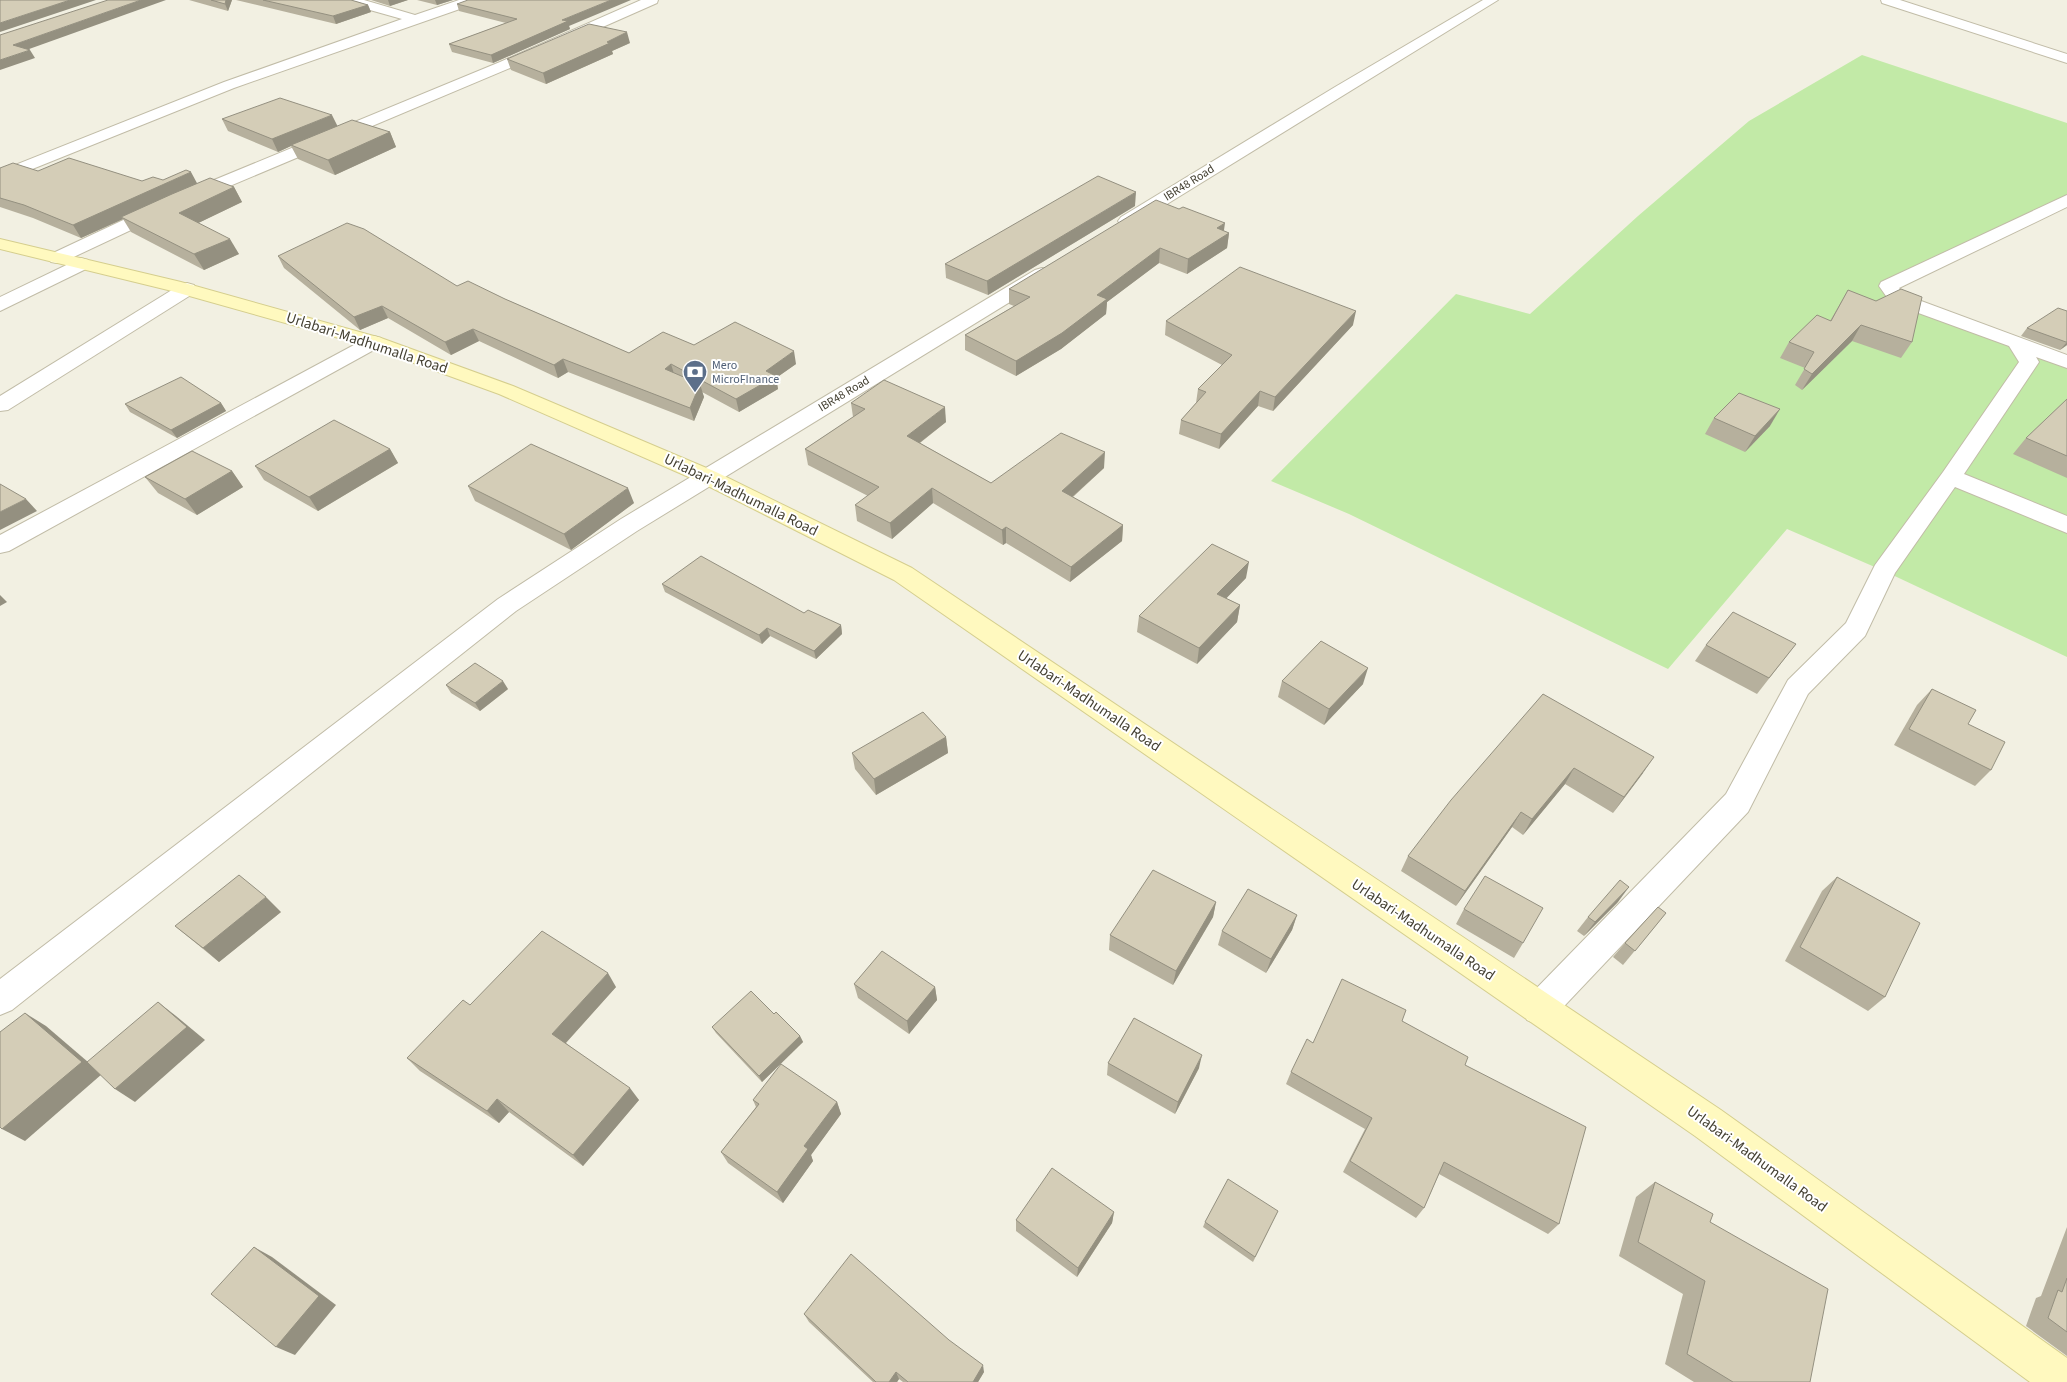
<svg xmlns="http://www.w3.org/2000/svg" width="2067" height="1382" font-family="'Source Sans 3',sans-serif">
<rect width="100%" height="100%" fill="#f2f0e2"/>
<path fill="#c2eaa7" d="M1862 55 2067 123V200L1888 286 1898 299 2067 362V657L1884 571 1787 529 1668 669 1349 514 1271 481 1456 294 1530 314 1638 216 1749 121Z"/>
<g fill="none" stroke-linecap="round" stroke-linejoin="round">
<defs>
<g id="minor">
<path d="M344 0H364L415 15 459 0H478L477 3 234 88 0 182V171L224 82 402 19 345 3Z"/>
<path d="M641 0H658L657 3 510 68 180 207 63 262 57 263 51 262 48 258 51 254 168 199 500 62Z"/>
<path d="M1483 0H1498L1133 225 1127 226 1121 225 1118 221 1121 217 1335 87Z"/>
<path d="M1881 0H1900L2067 54V63L1882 3Z"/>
<path d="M2067 195V207L1899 288 1905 295 2067 355V368L2036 357 2039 362 1964 474 2067 516V533L1955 487 1895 573 1865 636 1808 694 1748 812 1551 1020 1539 1025 1527 1020 1522 1009 1527 998 1726 794 1788 680 1846 623 1875 565 1943 472 2019 362 2009 346 1891 303 1879 286 1881 282Z"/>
<path d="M81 258 88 260 90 264 88 268 0 311V297Z"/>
<path d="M1042 268 1049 270 1051 274 1049 278 637 531 516 611 12 1010 0 1015V979L498 599 621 519 1035 270Z"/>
<path d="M187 283 194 285 196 289 194 293 8 410 0 411V396L180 285Z"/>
<path d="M374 336 381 338 384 342 381 346 9 551 0 553V535L367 338Z"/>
</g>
<path id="secondary" d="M0 239 181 282 381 338 513 386 716 472 912 568 1721 1110 2067 1358V1382H2030L1695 1136 894 580 700 482 499 394 367 346 168 290 0 249Z"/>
</defs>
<use href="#minor" stroke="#c1bca7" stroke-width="2"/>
<use href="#secondary" stroke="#d5ce8e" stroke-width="2"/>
<use href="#minor" fill="#fff" fill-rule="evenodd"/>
<use href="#secondary" fill="#fff9bf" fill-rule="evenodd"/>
</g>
<g fill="#b6b09d">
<path d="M189 0H232L228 11Z"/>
<path d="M236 0H351L368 5 371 12 336 24Z"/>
<path d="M371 0H408L390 6Z"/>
<path d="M417 0H453L437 5Z"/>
<path d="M457 4 569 26 570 29 493 63 452 52 449 44 506 23 459 11Z"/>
<path d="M630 43 612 51 613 54 546 84 511 70 507 59Z"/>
<path d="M222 119 337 126 390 132 396 147 335 175 298 159 291 146 278 152 228 131Z"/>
<path d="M0 168 38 171 142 181 163 180 234 187 242 202 198 223 239 254 204 270 131 232 123 219 81 238 33 218 0 207Z"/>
<path d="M1135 206 988 295 946 278 945 264Z"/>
<path d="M1179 209 1229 233 1227 248 1187 274 1159 263 1107 302 1106 314 1061 349 1016 376 965 350V335L1014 306 1009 304V289Z"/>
<path d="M278 256 457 286 505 299 629 353 694 345 796 364 776 378 778 389 739 412 702 392 704 397 694 421 568 372 558 378 479 341 451 355 388 318 360 330 284 268Z"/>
<path d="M1848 290 1912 342 1901 358 1852 341 1802 390 1795 385 1805 368 1780 358 1789 342 1830 321Z"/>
<path d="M2067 311V345L2060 350 2021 336 2027 328Z"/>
<path d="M1166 321 1353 325 1273 411 1258 406 1219 449 1179 434 1181 420 1196 403 1198 389 1222 365 1165 335Z"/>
<path d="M2067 399V478L2013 454 2026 438Z"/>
<path d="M221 403 226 411 177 438 130 412 125 404Z"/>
<path d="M851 403 946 422 920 443 991 483 1104 468 1073 497 1123 525 1122 541 1070 582 1006 543 1003 545 933 503 892 539 857 521 855 505 868 496 808 465 805 449 853 417Z"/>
<path d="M1714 418 1770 426 1745 452 1705 434Z"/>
<path d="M390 449 398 463 318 511 264 480 255 466Z"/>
<path d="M232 471 243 487 197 515 158 493 145 477Z"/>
<path d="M468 486 634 503 571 550 475 501Z"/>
<path d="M1246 578 1226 598 1240 605 1237 622 1197 664 1137 632 1139 616Z"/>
<path d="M662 584 804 613 841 625 842 634 816 659 770 636 762 644 665 592Z"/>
<path d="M1796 644 1757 694 1695 661 1706 645Z"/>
<path d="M1282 681 1363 684 1324 725 1278 697Z"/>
<path d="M446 685 508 689 480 711 451 693Z"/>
<path d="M1932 689 1968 724 1991 770 1975 786 1894 745 1917 705Z"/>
<path d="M1543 694 1643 773 1613 813 1565 784 1523 835 1512 827 1456 906 1401 871 1408 856Z"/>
<path d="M946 737 948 753 876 795 855 769 852 753Z"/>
<path d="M1837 877 1885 997 1868 1011 1785 961 1822 891Z"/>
<path d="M1216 902 1213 917 1173 985 1109 950 1110 935Z"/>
<path d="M1618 902 1584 936 1577 931 1588 917Z"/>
<path d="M1464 909 1523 943 1514 958 1456 924Z"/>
<path d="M281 912 219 962 175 926Z"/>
<path d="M1666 913 1623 965 1613 957 1625 943Z"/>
<path d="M1297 915 1292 930 1266 973 1218 945 1222 931Z"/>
<path d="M854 984 935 987 937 1000 909 1034 858 998Z"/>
<path d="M616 987 566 1043 639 1100 583 1166 509 1112 499 1123 420 1071 407 1058 470 1005Z"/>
<path d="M1402 1021 1465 1065 1559 1224 1548 1234 1439 1174 1424 1208 1416 1218 1343 1172 1365 1129 1286 1084 1291 1072 1313 1043Z"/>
<path d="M712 1027 800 1036 803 1042 762 1082 716 1033Z"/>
<path d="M1108 1063 1199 1068 1175 1114 1107 1075Z"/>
<path d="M753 1100 837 1102 841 1114 811 1155 813 1161 783 1203 728 1163 721 1152 756 1107Z"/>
<path d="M1655 1182 1710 1222 1810 1382H1694L1665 1364 1683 1294 1619 1256 1636 1197Z"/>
<path d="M1278 1211 1253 1262 1203 1227 1205 1222Z"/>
<path d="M1114 1212 1112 1223 1077 1277 1016 1231V1220Z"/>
<path d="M2067 1227V1356L2026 1326 2036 1298 2041 1296Z"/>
<path d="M804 1314 984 1372 978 1382H903L899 1379 897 1382H873L809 1322Z"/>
</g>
<g fill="#949080">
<path d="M70 0H96L0 32V23Z"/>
<path d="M141 0H166L18 53 13 45Z"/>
<path d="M226 0H232L228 11 225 4Z"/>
<path d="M388 0H408L390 6Z"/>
<path d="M435 0H453L437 5Z"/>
<path d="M611 0H631L569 26 570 29 493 63 491 55 562 20Z"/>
<path d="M368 5 371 12 336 24 333 16Z"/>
<path d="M627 32 630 43 612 51 613 54 546 84 543 73Z"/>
<path d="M30 50 35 58 0 70V60Z"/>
<path d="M332 115 338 127 291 145V146L278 152 272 139Z"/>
<path d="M390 132 396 147 335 175 328 160Z"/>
<path d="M191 172 198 185 121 217 123 219 81 238 73 225Z"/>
<path d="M234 187 242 202 188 228 179 213Z"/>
<path d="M1136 192 1135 206 988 295 987 281Z"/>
<path d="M1225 223 1223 237 1229 233 1227 248 1187 274 1188 259 1217 228Z"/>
<path d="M230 239 239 254 204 270 194 254Z"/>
<path d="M1160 248 1159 263 1107 302 1106 314 1061 349 1016 376V361L1097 295Z"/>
<path d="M382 306 388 318 360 330 354 317Z"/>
<path d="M1356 311 1353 325 1273 411 1275 397Z"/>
<path d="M1861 325 1852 341 1802 390 1812 374Z"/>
<path d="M473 329 479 341 451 355 445 342Z"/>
<path d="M2067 342V345L2060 350Z"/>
<path d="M794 351 796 364 776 378 778 389 739 412 736 399 766 371Z"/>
<path d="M563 359 568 372 558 378 554 365Z"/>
<path d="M671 364 675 377 665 369Z"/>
<path d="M700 384 704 397 694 421 690 408Z"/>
<path d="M1260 391 1258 406 1219 449 1221 434Z"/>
<path d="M221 403 226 411 177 438 171 430Z"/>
<path d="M945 407 946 422 909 451 907 436Z"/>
<path d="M1780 409 1770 426 1745 452 1755 436Z"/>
<path d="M390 449 398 463 318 511 309 497Z"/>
<path d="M1105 452 1104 468 1062 506V491Z"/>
<path d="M232 471 243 487 197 515 185 499Z"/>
<path d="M628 488 634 503 571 550 564 534Z"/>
<path d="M932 488 933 503 892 539 890 523Z"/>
<path d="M26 499 37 511 0 530V512Z"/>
<path d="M1123 525 1122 541 1070 582 1071 567Z"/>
<path d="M1006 527V543L1003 545 1002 530Z"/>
<path d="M1249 562 1246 578 1215 610 1217 594Z"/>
<path d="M0 595 7 602 0 606Z"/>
<path d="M1240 605 1237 622 1197 664 1199 648Z"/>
<path d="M841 625 842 634 816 659 814 651Z"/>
<path d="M767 628 770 636 762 644 759 635Z"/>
<path d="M1368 668 1363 684 1324 725 1329 709Z"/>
<path d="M503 681 508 689 480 711 475 703Z"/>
<path d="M946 737 948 753 876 795 874 779Z"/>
<path d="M1654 757 1643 773 1613 813 1624 797Z"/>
<path d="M1574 768 1565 784 1523 835 1532 819Z"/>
<path d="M1521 812 1512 827 1456 906 1465 891Z"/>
<path d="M1629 887 1618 902 1584 936 1595 922Z"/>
<path d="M266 897 281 912 219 962 203 948Z"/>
<path d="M1216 902 1213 917 1173 985 1176 971Z"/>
<path d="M1297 915 1292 930 1266 973 1271 959Z"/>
<path d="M608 973 616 987 562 1047 552 1034Z"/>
<path d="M935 987 937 1000 909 1034 907 1021Z"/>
<path d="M158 1002 176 1016 205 1040 135 1102 115 1089Z"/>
<path d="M25 1013 46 1026 102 1074 25 1141 2 1129Z"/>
<path d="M800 1036 803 1042 762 1082 759 1076Z"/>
<path d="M1202 1055 1199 1068 1175 1114 1178 1102Z"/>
<path d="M630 1088 639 1100 583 1166 573 1155Z"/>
<path d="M497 1099 509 1112 499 1123 487 1111Z"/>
<path d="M837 1102 841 1114 811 1155 813 1161 783 1203 777 1192 804 1146Z"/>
<path d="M1114 1212 1112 1223 1077 1277 1078 1268Z"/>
<path d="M254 1247 272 1257 336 1305 295 1355 276 1347Z"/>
<path d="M983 1365 984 1372 978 1382H973Z"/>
<path d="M896 1372 899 1379 897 1382H889Z"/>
</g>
<g fill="#d4cdb7" stroke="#949080">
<path d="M0 0H70L0 23Z"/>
<path d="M108 0H141L13 45 30 50 0 60V35Z"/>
<path d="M211 0H226L225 4Z"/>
<path d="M263 0H351L368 5 333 16Z"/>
<path d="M468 0H611L562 20 568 21 491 55 449 44 517 19 457 4Z"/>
<path d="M589 24 627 32 607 42 610 43 543 73 507 59Z"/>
<path d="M280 98 332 115 272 139 222 119Z"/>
<path d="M352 120 390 132 328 160 291 145Z"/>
<path d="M69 158 142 181 153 177 163 180 186 170 191 172 73 225 24 205 0 198V168L13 163 38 171Z"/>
<path d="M1098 176 1136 192 987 281 945 264Z"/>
<path d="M210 178 234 187 179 213 230 239 194 254 121 217 172 194Z"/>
<path d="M1156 200 1179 209 1183 207 1225 223 1217 228 1229 233 1188 259 1160 248 1097 295 1107 299 1062 333 1016 361 965 335 1030 297 1009 289Z"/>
<path d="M347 223 364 229 457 286 468 281 505 299 629 353 663 332 694 345 735 322 794 351 766 371 776 376 736 399 671 364 665 369 700 384 690 408 563 359 554 365 473 329 445 342 382 306 354 317 278 256Z"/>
<path d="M1240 267 1356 311 1275 397 1260 391 1221 434 1181 420 1206 392 1198 389 1232 355 1166 321Z"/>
<path d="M1901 289 1922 297 1912 342 1861 325 1812 374 1804 369 1814 352 1789 342 1817 315 1831 321 1848 290 1876 301Z"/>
<path d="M2058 308 2067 311V342H2066L2027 328Z"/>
<path d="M181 377 221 403 171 430 125 404Z"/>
<path d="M884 380 945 407 907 436 991 483 1061 433 1105 452 1062 491 1123 525 1071 567 1006 527 1002 530 932 488 890 523 855 505 879 487 805 449 865 409 851 403Z"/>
<path d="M1739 393 1780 409 1755 436 1714 418Z"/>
<path d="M2067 399V456L2026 438Z"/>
<path d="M334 420 390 449 309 497 255 466Z"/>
<path d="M531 444 628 488 564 534 468 486Z"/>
<path d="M192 451 232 471 185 499 145 477Z"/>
<path d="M0 484 26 499 0 512Z"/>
<path d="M1212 544 1249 562 1217 594 1240 605 1199 648 1139 616Z"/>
<path d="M701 556 804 613 808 610 841 625 814 651 767 628 759 635 662 584Z"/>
<path d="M1733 612 1796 644 1769 678 1706 645Z"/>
<path d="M1321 641 1368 668 1329 709 1282 681Z"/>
<path d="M475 663 503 681 475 703 446 685Z"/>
<path d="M1932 689 1976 710 1968 724 2005 742 1991 770 1909 729Z"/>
<path d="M1543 694 1654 757 1624 797 1574 768 1532 819 1521 812 1465 891 1408 856 1451 800Z"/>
<path d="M923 712 946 737 874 779 852 753Z"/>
<path d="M1153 870 1216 902 1176 971 1110 935Z"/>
<path d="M239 875 266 897 203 948 175 926Z"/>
<path d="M1485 876 1543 908 1523 943 1464 909Z"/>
<path d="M1837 877 1920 923 1885 997 1800 947Z"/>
<path d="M1620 880 1629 887 1595 922 1588 917Z"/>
<path d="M1248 889 1297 915 1271 959 1222 931Z"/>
<path d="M1658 907 1666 913 1635 951 1625 943Z"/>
<path d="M542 931 608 973 552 1034 630 1088 573 1155 497 1099 487 1111 407 1058 463 1000 470 1005Z"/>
<path d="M882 951 935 987 907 1021 854 984Z"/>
<path d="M1342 979 1406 1010 1402 1021 1468 1057 1465 1065 1586 1127 1559 1224 1444 1162 1424 1208 1350 1161 1372 1118 1291 1072 1307 1039 1313 1043Z"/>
<path d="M751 991 774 1014 776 1012 800 1036 759 1076 712 1027Z"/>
<path d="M158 1002 187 1027 115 1089 87 1062Z"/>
<path d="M25 1013 82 1062 2 1129 0 1127V1032Z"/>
<path d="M1134 1018 1202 1055 1178 1102 1108 1063Z"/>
<path d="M781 1064 837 1102 804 1146 808 1149 777 1192 721 1152 759 1104 753 1100Z"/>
<path d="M1052 1168 1114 1212 1078 1268 1016 1220Z"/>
<path d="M1228 1179 1278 1211 1255 1257 1205 1222Z"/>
<path d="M1655 1182 1713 1214 1710 1222 1828 1289 1810 1382H1733L1687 1354 1705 1281 1638 1242Z"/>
<path d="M254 1247 319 1296 276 1347 211 1294Z"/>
<path d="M851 1254 949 1340 983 1365 973 1382H908L896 1372 889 1382H876L804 1314Z"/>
<path d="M2067 1278V1332L2048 1318 2058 1290 2062 1292Z"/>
</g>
<defs>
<symbol id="bank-pin" viewBox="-11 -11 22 30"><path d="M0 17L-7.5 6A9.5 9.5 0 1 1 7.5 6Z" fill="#5c6f8a" stroke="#fff"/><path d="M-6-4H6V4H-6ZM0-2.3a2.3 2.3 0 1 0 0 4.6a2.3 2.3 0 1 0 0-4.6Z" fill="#fff"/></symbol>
</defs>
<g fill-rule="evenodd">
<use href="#bank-pin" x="681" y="358" width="28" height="38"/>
</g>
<g text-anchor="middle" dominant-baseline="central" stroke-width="4" stroke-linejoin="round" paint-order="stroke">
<g font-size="12" fill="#444032" stroke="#fff">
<text transform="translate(1189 183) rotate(-32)">IBR48 Road</text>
<text transform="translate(844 394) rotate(-31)">IBR48 Road</text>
</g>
<g font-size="12" fill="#4e5e75" stroke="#fff" text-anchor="start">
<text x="712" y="365">Mero<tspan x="712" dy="14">MicroFInance</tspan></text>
</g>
<g font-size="15" fill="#444032" stroke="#fff">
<text transform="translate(367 343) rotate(18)">Urlabari-Madhumalla Road</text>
<text transform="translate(741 495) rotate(26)">Urlabari-Madhumalla Road</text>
<text transform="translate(1089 701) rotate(34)">Urlabari-Madhumalla Road</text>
<text transform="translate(1423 930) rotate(34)">Urlabari-Madhumalla Road</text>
<text transform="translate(1757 1159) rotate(36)">Urlabari-Madhumalla Road</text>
</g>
</g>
</svg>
